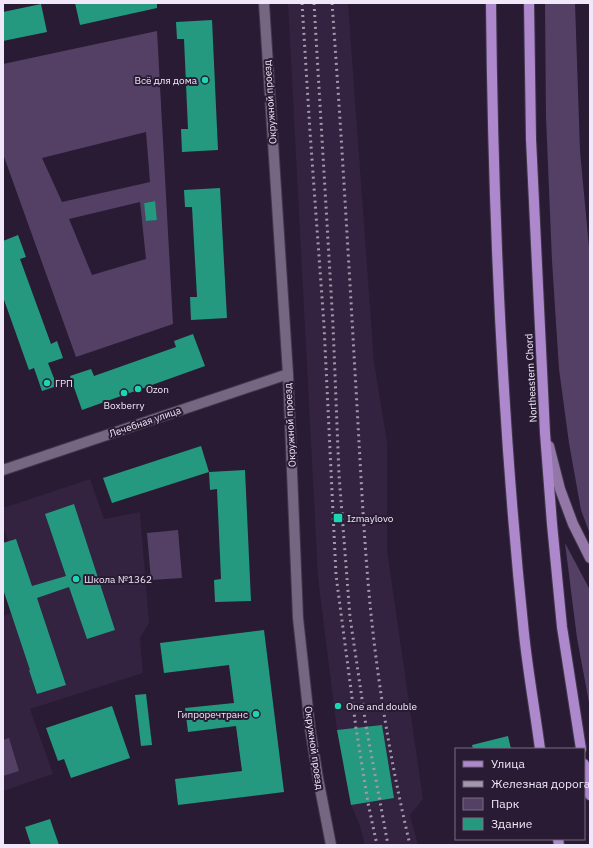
<svg xmlns="http://www.w3.org/2000/svg" width="593" height="848" font-family="'IBM Plex Sans',sans-serif">
<rect width="100%" height="100%" fill="#291b33"/>
<g fill="#332240">
<path d="M288 3H348L374 362 387 442V550L423 799 410 815 418 845H365L360 826 351 805 337 730 318 577Z"/>
<path d="M90 479 104 519 140 512 149 623 140 638 143 673 30 709 53 774 3 791V616L11 613 3 589V543L8 541 3 526V508Z"/>
</g>
<g fill="#544064" fill-rule="evenodd">
<path d="M545 3H575L580 151 590 258V534L581 510 569 443 559 369 552 261 546 117Z"/>
<path d="M157 31 173 324 76 357 3 154V64ZM146 132 150 182 62 202 42 158ZM154 201 157 219 147 221 144 203ZM140 202 146 259 92 275 69 219Z"/>
<path d="M178 530 182 578 151 580 147 533Z"/>
<path d="M565 543 590 590V708L577 638Z"/>
<path d="M9 738 19 771 3 776V740Z"/>
</g>
<g fill="#259980">
<path d="M75 3H157V8L80 25Z"/>
<path d="M41 4 47 32 3 41V12Z"/>
<path d="M212 20 218 150 182 152 181 129H188L184 39H177L176 22Z"/>
<path d="M220 188 227 318 191 320 190 297H197L192 207H185L184 190Z"/>
<path d="M155 201 157 220 146 221 144 203Z"/>
<path d="M18 235 26 257 20 259 51 344 57 341 63 358 48 363 57 386 42 391 34 368 29 370 3 297V241Z"/>
<path d="M193 334 205 366 82 410 70 376 91 369 94 376 176 347 174 341Z"/>
<path d="M201 446 209 472 112 503 103 478Z"/>
<path d="M245 470 251 601 215 602 214 580 221 579 217 489 210 490 209 472Z"/>
<path d="M74 504 115 630 87 639 69 587 37 598 66 685 37 694 29 670H30L3 589V543L16 539 32 586 66 576 45 514Z"/>
<path d="M264 630 284 792 178 805 175 779 242 771 236 726 188 732 185 708 234 703 229 665 164 673 160 643Z"/>
<path d="M146 694 152 745 141 746 135 695Z"/>
<path d="M112 706 130 758 71 778 64 759 58 761 46 728Z"/>
<path d="M382 725 394 798 351 805 337 730Z"/>
<path d="M508 736 511 749H473L472 745Z"/>
<path d="M50 819 59 845H31L25 827Z"/>
</g>
<g fill="none" stroke-linecap="round" stroke-linejoin="round">
<defs>
<path id="minor" d="M3 470 288 374"/>
<path id="tertiary" d="M264 3 288 374 298 618 310 728 318 778 331 845"/>
<path id="secondary" d="M549 446 560 489 573 524 590 558"/>
<g id="primary">
<path d="M491 3C493 214 502 424 524 634 528 672 535 711 540 749"/>
<path d="M529 3 531 139 545 433 552 524 562 627 581 749"/>
<path d="M584 764 590 795"/>
<path d="M558 839 559 845"/>
</g>
</defs>
<use href="#minor" stroke="#42374b" stroke-width="12"/>
<use href="#tertiary" stroke="#42374b" stroke-width="12"/>
<use href="#secondary" stroke="#42374b" stroke-width="12"/>
<use href="#primary" stroke="#42374b" stroke-width="12"/>
<use href="#minor" stroke="#756682" stroke-width="10"/>
<use href="#tertiary" stroke="#756682" stroke-width="10"/>
<use href="#secondary" stroke="#9277a7" stroke-width="10"/>
<use href="#primary" stroke="#ae88cc" stroke-width="10"/>
<g stroke="#a297ab" stroke-width="3" stroke-dasharray="2 4" stroke-linecap="butt">
<path d="M302 3 310 132 324 325 336 575 356 728 368 803 377 845"/>
<path d="M314 3 333 325 339 475 350 617 366 726 388 845"/>
<path d="M332 3C341 126 348 249 355 372 360 453 363 534 371 614 379 692 392 769 410 845"/>
</g>
</g>
<g fill="#1cd5b1" stroke="#291b33" stroke-width="1.5">
<circle cx="205" cy="80" r="4"/>
<circle cx="47" cy="383" r="4"/>
<circle cx="138" cy="389" r="4"/>
<circle cx="124" cy="393" r="4"/>
<rect x="333" y="513" width="10" height="10" rx="2"/>
<circle cx="76" cy="579" r="4"/>
<circle cx="338" cy="706" r="4"/>
<circle cx="256" cy="714" r="4"/>
</g>
<g text-anchor="middle" dominant-baseline="central" stroke-width="4" stroke-linejoin="round" paint-order="stroke">
<g font-size="10" fill="#f0e8f8" stroke="#291b33" text-anchor="start">
<text x="197" y="80" text-anchor="end">Всё для дома</text>
<text x="55" y="383">ГРП</text>
<text x="146" y="389">Ozon</text>
<text x="124" y="405" text-anchor="middle">Boxberry</text>
<text x="347" y="518">Izmaylovo</text>
<text x="84" y="579">Школа №1362</text>
<text x="346" y="706">One and double</text>
<text x="248" y="714" text-anchor="end">Гипроречтранс</text>
</g>
<g font-size="10" fill="#f0e8f8" stroke="#291b33">
<text transform="translate(270 102) rotate(-94)">Окружной проезд</text>
<text transform="translate(531 378) rotate(-93)">Northeastern Chord</text>
<text transform="translate(145 422) rotate(-19)">Лечебная улица</text>
<text transform="translate(290 425) rotate(-93)">Окружной проезд</text>
<text transform="translate(314 748) rotate(82)">Окружной проезд</text>
</g>
</g>
<rect width="593" height="848" fill="none" stroke="#f0e8f8" stroke-width="8"/>
<rect x="455" y="748" width="130" height="92" fill="#291b33" stroke="#796d82"/>
<rect x="463" y="761" width="20" height="6" fill="#ae88cc" stroke="#796d82"/>
<text x="491" y="768" font-size="12" fill="#f0e8f8">Улица</text>
<rect x="463" y="781" width="20" height="6" fill="#a297ab" stroke="#796d82"/>
<text x="491" y="788" font-size="12" fill="#f0e8f8">Железная дорога</text>
<rect x="463" y="798" width="20" height="12" fill="#544064" stroke="#796d82"/>
<text x="491" y="808" font-size="12" fill="#f0e8f8">Парк</text>
<rect x="463" y="818" width="20" height="12" fill="#259980" stroke="#796d82"/>
<text x="491" y="828" font-size="12" fill="#f0e8f8">Здание</text>
</svg>
